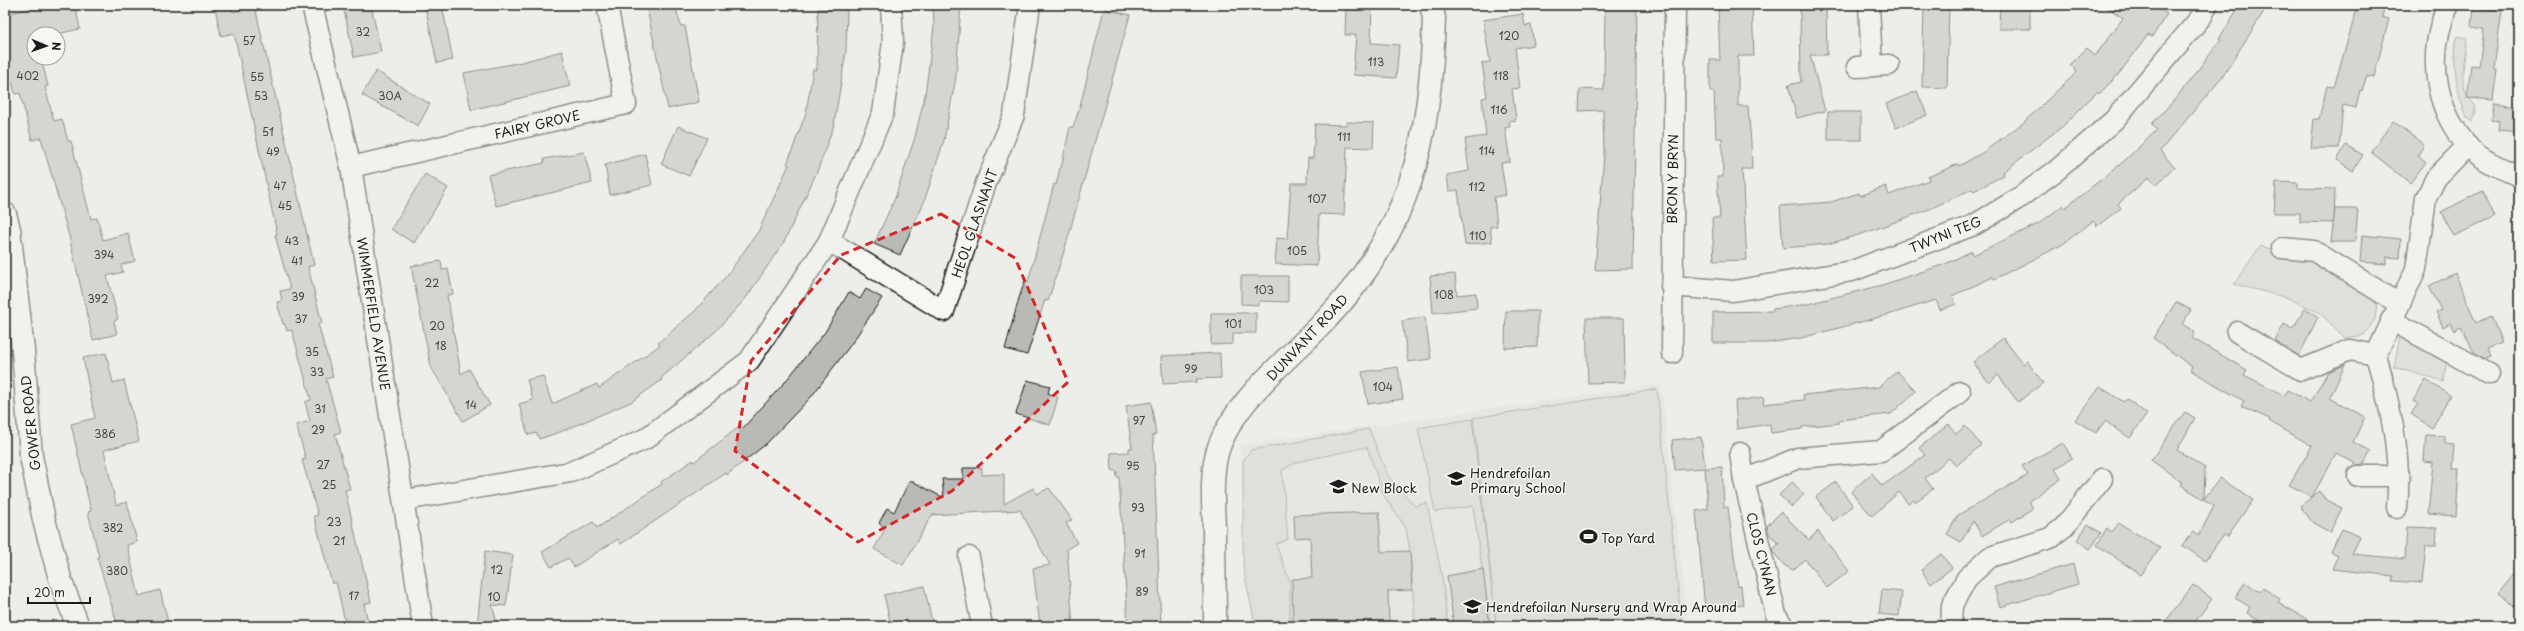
<svg xmlns="http://www.w3.org/2000/svg" width="2524" height="631" font-family="'Playpen Sans',sans-serif">
<rect width="100%" height="100%" fill="#edede9"/>
<filter id="ink" filterUnits="userSpaceOnUse"><feTurbulence type="fractalNoise" baseFrequency=".025" numOctaves="2"/><feDisplacementMap in="SourceGraphic" scale="8" xChannelSelector="R" yChannelSelector="G"/><feConvolveMatrix kernelMatrix="1 2 1 2 8 2 1 2 1" color-interpolation-filters="sRGB"/></filter>
<g filter="url(#ink)">
<path fill="#ddddda" d="M1661 384 1688 626H1252L1240 445Z"/>
<g fill="#cececb" stroke="#757574">
<path d="M2457 36 2467 38C2465 64 2455 87 2476 106L2472 122 2467 118C2456 90 2452 66 2457 36Z"/>
<path d="M2261 245 2287 257 2309 259 2361 290 2377 304 2375 319 2364 335 2345 338 2320 313 2288 298 2234 284Z"/>
<path d="M2400 335 2448 356 2443 382 2394 367Z"/>
<path d="M1657 389 1682 626H1490L1473 506 1435 512 1418 428 1472 419 1496 623 1473 418Z"/>
<path d="M1369 429 1388 476 1415 506 1427 503 1442 577 1448 626H1415L1410 551 1406 528 1384 496 1367 447 1297 462 1282 470 1288 539 1276 544 1290 582V620L1255 623 1243 567V461L1251 450Z"/>
</g>
<g fill="#b9b9b6" stroke="#1c1c1c">
<path d="M48 5H75L80 29 57 34H34V58H41L48 86 45 87 54 121 62 119 68 141H71L91 219 97 218 103 240 128 233 135 261 121 265 123 272 107 276 118 319 114 321 117 334 93 340 69 236 41 138 32 140 20 93 15 94 5 52V14Z"/>
<path d="M231 5 233 12 255 7 314 265 308 267 322 323 318 324 333 377 326 379 341 432 335 434 350 489 345 490 371 602 364 604 369 626H346L336 582 332 584 314 516 318 515 302 460 306 459 296 425 310 421 305 402 311 400 292 330 287 331 285 324H283L277 302 282 301 280 291 290 289 275 235 277 234 234 33 221 36 215 8Z"/>
<path d="M343 5H371L381 52 354 57Z"/>
<path d="M425 5H442L453 60 437 63Z"/>
<path d="M646 5H675L681 26H685L699 102 668 109Z"/>
<path d="M933 5H961L956 77 944 140 924 202 900 255 874 244 895 198 915 137 925 95 934 27Z"/>
<path d="M1358 5H1372L1371 43 1399 45 1396 78 1353 75 1356 35H1345L1346 9 1358 10Z"/>
<path d="M1605 5H1637L1633 269 1595 270 1604 154 1603 110 1579 111 1580 89 1604 90Z"/>
<path d="M1718 5H1752L1754 56H1738V106H1748L1751 143 1752 169H1742L1747 260 1714 261 1712 218H1720L1717 177H1723L1722 138H1716L1714 92H1710V60H1720Z"/>
<path d="M1800 5H1826L1827 55H1810L1825 111 1797 118 1788 85 1801 82Z"/>
<path d="M1924 5H1949L1947 88 1922 87Z"/>
<path d="M2000 5H2030V29H1999Z"/>
<path d="M2104 5H2153L2167 14 2152 37 2148 35 2118 75 2099 94 2097 92 2063 126 2003 172 2004 175 1974 191 1972 189 1932 208 1868 232 1828 244 1783 248 1780 206 1831 202 1859 193 1860 196 1886 186 1889 195 1929 180 1928 177 1958 164 1959 166 1982 153 2023 123 2077 72 2070 65 2087 48 2095 56 2123 18Z"/>
<path d="M2240 5H2268L2221 79 2160 151 2175 167 2156 185 2149 177 2118 204 2121 208 2097 226 2093 221 2063 244 2027 263 1994 279 1993 277 1952 296 1956 304 1940 310 1936 300 1891 314 1801 338 1767 343H1713V312L1773 311V309L1808 304 1882 285 1945 264 1972 251 1973 255 2040 223 2063 205 2065 208 2122 163 2157 130 2152 124 2176 98 2221 40 2219 39Z"/>
<path d="M2358 5H2385L2382 17 2389 19 2374 77 2367 75 2362 91 2360 90 2356 108 2343 105 2339 148H2311L2314 119H2319L2327 86 2334 87Z"/>
<path d="M2474 7 2502 11 2494 68 2497 69 2493 100 2467 98 2471 65 2479 66 2484 29 2472 27Z"/>
<path d="M818 9H847L846 51 834 125 817 172 785 240 746 298 715 332 661 378 662 380 631 402 560 432 539 439 537 433 528 435 519 404 533 400 527 380 543 376 552 404 597 384 599 388 660 345 658 343 695 311 728 274 759 230 789 165 787 164 806 113 813 69 817 70Z"/>
<path d="M1104 9 1130 15 1066 245 1048 301 1045 300 1027 355 1005 349 1019 298 1025 281 1028 282 1054 184 1056 185 1060 168H1061L1070 127H1073L1079 110Z"/>
<path d="M1523 14 1525 26 1531 25 1534 45 1515 48 1520 88 1512 89 1516 120 1509 121 1510 127 1505 128 1510 162 1501 163 1506 195 1494 197 1497 226 1490 227 1492 242 1465 245 1458 190 1449 191 1447 175 1469 171 1465 139 1486 136 1482 98 1487 97 1482 63 1490 62 1483 20Z"/>
<path d="M562 51 570 86 471 110 464 73 522 62Z"/>
<path d="M376 71 430 104 418 126 362 95Z"/>
<path d="M1917 91 1927 115 1896 128 1886 104Z"/>
<path d="M2493 103 2519 106V132L2498 130 2499 121 2491 120Z"/>
<rect x="1828" y="112" width="33" height="28"/>
<path d="M2393 121 2424 145 2418 155 2426 162 2410 183 2371 152Z"/>
<path d="M1347 122 1374 123 1373 148 1347 147 1344 215 1319 214 1317 266 1275 264 1277 238 1287 239 1291 183H1307L1308 158H1313L1315 124 1347 125Z"/>
<path d="M678 126 707 138 689 176 661 164Z"/>
<path d="M2346 145 2363 155 2353 171 2337 160Z"/>
<path d="M584 152 592 183 496 206 488 175 544 163V159Z"/>
<path d="M645 154 652 185 610 195 605 165Z"/>
<path d="M425 174 448 188 414 243 391 229Z"/>
<path d="M2276 182 2298 183V188L2335 189 2334 223 2300 222V213H2274Z"/>
<path d="M2482 191 2494 217 2454 236 2441 212Z"/>
<path d="M2335 209H2358L2355 242H2331Z"/>
<path d="M2362 235 2401 239 2400 258 2386 257V264L2360 262Z"/>
<path d="M441 261 442 270 448 269 453 294 447 295 461 374 469 369 490 405 463 421 431 367 411 266Z"/>
<path d="M2455 273 2476 323 2491 316 2502 343 2488 349 2491 357 2486 359 2474 352 2461 327 2454 331 2450 323 2443 327 2436 312 2441 310 2429 286Z"/>
<path d="M1455 274 1457 295 1476 293 1477 308 1433 313 1430 276Z"/>
<path d="M1241 276H1288V302L1259 301V305L1241 304Z"/>
<path d="M866 289 882 298 852 343 811 397 766 444 727 475 726 473 621 544 618 539 574 567 568 558 551 567 542 552 593 522 597 528 662 484 661 482 693 460 694 462 740 426 742 429 785 382 825 332 849 292 860 299Z"/>
<path d="M2176 302 2191 310 2182 324 2195 332 2192 338 2247 370 2244 375 2284 395 2287 390 2310 402 2328 372 2345 365 2330 398 2365 417 2353 442 2371 451 2364 464 2358 465 2336 453 2312 497 2289 485 2312 446 2269 421 2270 419 2241 406 2244 401 2190 370 2192 367 2153 338Z"/>
<path d="M2305 308 2318 317 2299 356 2275 341 2284 324 2293 329Z"/>
<path d="M1506 311H1538L1537 347 1505 348Z"/>
<path d="M1211 313H1256V333H1233V344L1211 345Z"/>
<path d="M1425 317 1431 359 1408 362 1402 321Z"/>
<path d="M1586 318H1624L1625 382 1588 383Z"/>
<path d="M2003 338 2023 364 2027 361 2043 383 2018 402 1998 375 1989 383 1973 362Z"/>
<path d="M106 353 113 383 124 380 139 441 104 450 116 505 127 502 137 542 127 545 139 596 160 590 169 626H118L97 557H99L88 512 91 511 71 424 95 418 83 358Z"/>
<path d="M1220 353 1221 378 1196 379 1197 382 1163 384 1161 356Z"/>
<path d="M1398 367 1403 399 1368 404 1362 372Z"/>
<path d="M1897 371 1916 391 1891 414 1839 420V423L1802 427V429L1771 433 1770 424 1737 429 1735 401 1764 397 1763 404 1804 400 1803 395 1879 387Z"/>
<path d="M1027 380 1050 386 1048 393 1058 397 1050 425 1016 414Z"/>
<path d="M2426 380 2451 396 2432 428 2411 414 2418 404 2413 401Z"/>
<path d="M2100 387 2124 402 2127 399 2147 414 2130 438 2105 421 2096 433 2075 420Z"/>
<path d="M1151 402 1156 434 1153 435 1161 626H1128L1119 477H1116L1117 472 1112 470 1111 453 1129 452V448H1132L1126 406Z"/>
<path d="M2185 412 2195 418 2177 450 2205 468 2204 499 2220 478 2253 500 2227 537 2223 535 2205 561 2182 545 2194 531 2199 535 2214 506 2181 485 2183 483 2151 460Z"/>
<path d="M1949 424 1956 434 1965 426 1981 445 1956 466 1949 458 1925 478 1933 489 1915 502 1914 500 1908 504 1899 492 1872 516 1851 492 1872 473 1882 486 1925 455 1919 448Z"/>
<path d="M2426 435 2445 436V444L2454 445 2452 468H2459L2456 516 2428 514 2433 462 2424 461Z"/>
<path d="M1701 437 1705 468 1675 470 1672 440Z"/>
<path d="M2063 443 2072 458 2055 469 2061 479 2029 501 2033 508 2012 522 2010 519 1982 536 1973 521 1961 542 1947 534 1958 515 2028 475 2022 466Z"/>
<path d="M1722 467 1724 507H1728L1738 587 1741 586 1743 605 1705 609 1696 511 1708 509 1705 468Z"/>
<path d="M963 468H982V475L1004 474V504L1033 488 1037 494 1049 488 1060 503 1072 520 1066 523 1077 543 1067 549 1073 626H1040L1033 568 1050 565 1020 510 932 515 903 565 874 549 885 529 879 523 887 508 894 512 910 480 944 498 942 479H963Z"/>
<path d="M1792 482 1804 494 1792 507 1779 495Z"/>
<path d="M1836 482 1853 506 1833 521 1816 497Z"/>
<path d="M2320 491 2326 500 2342 508 2330 532 2313 523 2300 506Z"/>
<path d="M1379 512 1381 552 1410 551 1412 590 1388 591 1389 626H1293L1292 579 1312 578 1310 537 1295 538 1294 515Z"/>
<path d="M1781 512 1809 540 1818 531 1849 571 1827 588 1805 559 1793 570 1784 565 1773 552 1772 550 1779 544 1769 534 1767 526Z"/>
<path d="M2119 523 2160 548 2141 575 2097 545 2107 528 2112 532Z"/>
<path d="M2088 524 2101 533 2090 549 2077 540Z"/>
<path d="M2407 527 2437 528 2436 546H2426L2422 583 2393 581 2394 576 2332 569 2338 555 2331 552 2342 529 2360 537 2352 554 2405 559Z"/>
<path d="M485 551 513 555 506 606 492 605 498 626H477Z"/>
<path d="M1941 554 1952 568 1931 584 1921 570Z"/>
<path d="M2073 564 2078 584 2000 607 1994 587Z"/>
<path d="M2519 568V610L2498 594Z"/>
<path d="M1483 569 1490 626H1454L1447 576Z"/>
<path d="M2245 582 2260 592 2263 588 2280 599 2278 602 2318 626H2267L2247 613 2250 607 2235 598Z"/>
<path d="M2193 585 2212 599 2192 626H2162Z"/>
<path d="M924 586 933 626H891L884 595Z"/>
<path d="M1882 590 1902 592 1899 616 1879 614Z"/>
</g>
<g fill="none" stroke-linecap="round" stroke-linejoin="round">
<defs>
<g id="minor">
<path d="M312 5 351 167 423 626"/>
<path d="M1869 5 1872 66"/>
<path d="M2448 5C2444 11 2443 19 2441 25 2429 67 2438 112 2467 145 2481 160 2500 168 2519 176"/>
<path d="M1857 67 1889 65"/>
<path d="M351 167 626 104 607 5"/>
<path d="M829 241 944 311 986 183 1014 115 1030 5"/>
<path d="M2282 248 2314 251 2398 303"/>
<path d="M1671 286 1733 291 1852 271 1974 225 2016 200 2057 170 2114 120 2202 16 2207 5"/>
<path d="M2391 320 2489 374"/>
<path d="M2237 332 2301 370 2350 350 2376 355"/>
<path d="M1672 353 1675 5"/>
<path d="M1740 453 1744 480 1776 615 1783 626"/>
<path d="M2358 476H2400"/>
<path d="M1744 480 1798 458 1881 451 1960 392"/>
<path d="M405 500 571 472 645 439 749 361 829 241 883 113 893 42 891 5"/>
<path d="M2397 508C2402 456 2390 405 2376 355L2416 269 2426 198 2436 178 2468 145"/>
<path d="M969 557 982 626"/>
<path d="M1951 626 1952 605 1967 578 1990 557 2050 538 2064 527 2102 479"/>
</g>
<path id="tertiary" d="M1215 626C1215 593 1214 560 1214 527 1213 503 1211 477 1217 453 1231 404 1287 360 1321 325 1411 232 1430 143 1434 18L1431 5"/>
<path id="primary" d="M5 214 9 229 23 350 31 456 44 520 61 582 78 626"/>
</defs>
<use href="#minor" stroke="#1c1c1c" stroke-width="23"/>
<use href="#tertiary" stroke="#1c1c1c" stroke-width="25"/>
<use href="#primary" stroke="#1c1c1c" stroke-width="25"/>
<use href="#minor" stroke="#f6f6f2" stroke-width="20"/>
<use href="#tertiary" stroke="#f6f6f2" stroke-width="22"/>
<use href="#primary" stroke="#f6f6f2" stroke-width="22"/>
</g>
</g>
<path d="M0 0H2524V631H0ZM941 214 1015 258 1068 382 952 491 858 542 735 451 751 361 841 255Z" fill="#edede9" fill-opacity=".55" fill-rule="evenodd"/>
<path fill="none" stroke="#d62828" stroke-width="3" stroke-dasharray="8 5" stroke-linejoin="round" d="M941 214 1015 258 1068 382 952 491 858 542 735 451 751 361 841 255Z"/>
<defs>
<symbol id="school-bare" viewBox="-9 -9 18 18"><path d="M0-5L7-2L0 1L-7-2ZM-4 1L0 2.5L4 1V4Q0 6-4 4Z" fill="#1c1c1c" stroke="#f6f6f2" stroke-width="2.5" paint-order="stroke"/></symbol>
<symbol id="stadium-bare" viewBox="-9 -9 18 18"><path d="M0-5a6.5 5 0 1 0 0 10a6.5 5 0 1 0 0-10ZM-3.5-1.8h7v3.6h-7Z" fill="#1c1c1c" stroke="#f6f6f2" stroke-width="2.5" paint-order="stroke"/></symbol>
</defs>
<g fill-rule="evenodd">
<use href="#school-bare" x="1444" y="466" width="25" height="25"/>
<use href="#school-bare" x="1326" y="474" width="25" height="25"/>
<use href="#stadium-bare" x="1576" y="524" width="25" height="25"/>
<use href="#school-bare" x="1460" y="594" width="25" height="25"/>
</g>
<g text-anchor="middle" dominant-baseline="central" stroke-width="3" stroke-linejoin="round" paint-order="stroke">
<g font-size="11" fill="#434342">
<text x="363" y="31">32</text>
<text x="1509" y="35">120</text>
<text x="249" y="40">57</text>
<text x="1376" y="61">113</text>
<text x="28" y="75">402</text>
<text x="1501" y="75">118</text>
<text x="257" y="76">55</text>
<text x="261" y="95">53</text>
<text x="390" y="95">30A</text>
<text x="1499" y="109">116</text>
<text x="268" y="131">51</text>
<text x="1344" y="136">111</text>
<text x="1487" y="150">114</text>
<text x="273" y="151">49</text>
<text x="280" y="185">47</text>
<text x="1477" y="186">112</text>
<text x="1317" y="198">107</text>
<text x="285" y="205">45</text>
<text x="1478" y="235">110</text>
<text x="292" y="240">43</text>
<text x="1297" y="250">105</text>
<text x="104" y="254">394</text>
<text x="297" y="260">41</text>
<text x="432" y="282">22</text>
<text x="1264" y="289">103</text>
<text x="1444" y="294">108</text>
<text x="298" y="296">39</text>
<text x="98" y="298">392</text>
<text x="301" y="318">37</text>
<text x="1233" y="323">101</text>
<text x="437" y="325">20</text>
<text x="441" y="345">18</text>
<text x="312" y="351">35</text>
<text x="1191" y="368">99</text>
<text x="317" y="371">33</text>
<text x="1383" y="386">104</text>
<text x="471" y="404">14</text>
<text x="320" y="408">31</text>
<text x="1139" y="420">97</text>
<text x="318" y="429">29</text>
<text x="105" y="433">386</text>
<text x="323" y="464">27</text>
<text x="1133" y="465">95</text>
<text x="329" y="484">25</text>
<text x="1138" y="507">93</text>
<text x="334" y="521">23</text>
<text x="113" y="527">382</text>
<text x="339" y="540">21</text>
<text x="1140" y="553">91</text>
<text x="497" y="569">12</text>
<text x="117" y="570">380</text>
<text x="1142" y="591">89</text>
<text x="354" y="595">17</text>
<text x="494" y="596">10</text>
</g>
<g font-size="13" fill="#1c1c1c" stroke="#f6f6f2">
<text transform="translate(537 124) rotate(-13)">FAIRY GROVE</text>
<text transform="translate(1672 179) rotate(-89)">BRON Y BRYN</text>
<text transform="translate(974 223) rotate(-71)">HEOL GLASNANT</text>
<text transform="translate(1945 234) rotate(-22)">TWYNI TEG</text>
<text transform="translate(374 314) rotate(81)">WIMMERFIELD AVENUE</text>
<text transform="translate(1307 337) rotate(-47)">DUNVANT ROAD</text>
<text transform="translate(30 423) rotate(-96)">GOWER ROAD</text>
<text transform="translate(1762 554) rotate(76)">CLOS CYNAN</text>
</g>
<g font-size="13" fill="#1c1c1c" stroke="#f6f6f2" text-anchor="start">
<text x="1470" y="472">Hendrefoilan<tspan x="1470" dy="15">Primary School</tspan></text>
<text x="1351" y="487">New Block</text>
<text x="1601" y="537">Top Yard</text>
<text x="1486" y="606">Hendrefoilan Nursery and Wrap Around</text>
</g>
</g>
<rect width="2524" height="631" fill="none" stroke="#f6f6f2" stroke-width="20"/>
<rect x="10" y="10" width="2504" height="611" fill="none" stroke="#1c1c1c" stroke-width="1.5" filter="url(#ink)"/>
<g transform="translate(46 46) rotate(92)"><circle r="19" fill="#f6f6f2" stroke="#9f9f9c"/>
<path d="M0-3L7 15L0 10L-7 15Z" fill="#1c1c1c"/>
<text y="-6" font-size="11" font-weight="bold" text-anchor="middle" fill="#1c1c1c">N</text>
</g>
<path d="M28 597v6h62v-6" fill="none" stroke="#1c1c1c" stroke-width="2"/>
<text x="34" y="597" font-size="12" fill="#1c1c1c" stroke="#f6f6f2" stroke-width="3" paint-order="stroke">20 m</text>
</svg>
